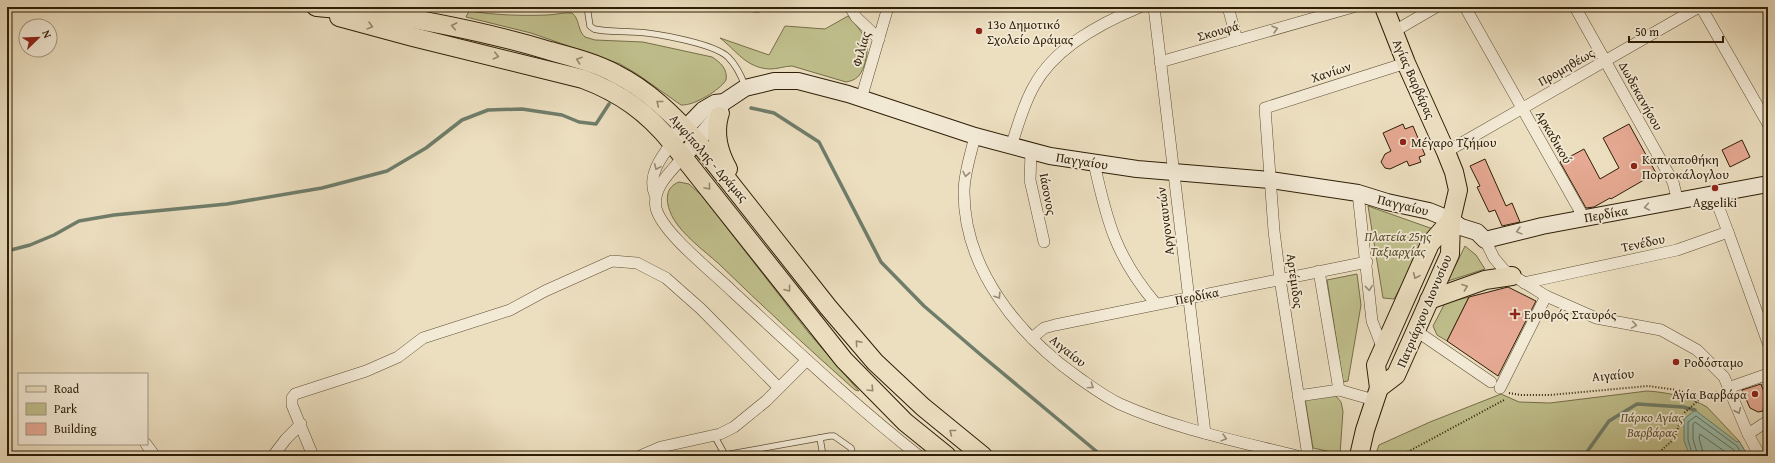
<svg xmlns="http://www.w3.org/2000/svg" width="1775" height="463" font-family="'Gentium Book Plus',serif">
<rect width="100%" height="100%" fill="#ecdfc0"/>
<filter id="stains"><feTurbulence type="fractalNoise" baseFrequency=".005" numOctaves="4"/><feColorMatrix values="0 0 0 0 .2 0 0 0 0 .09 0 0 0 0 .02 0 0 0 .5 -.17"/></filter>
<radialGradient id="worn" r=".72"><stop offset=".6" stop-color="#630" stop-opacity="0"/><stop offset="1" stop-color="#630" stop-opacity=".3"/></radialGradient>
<g fill="#c0c08d" stroke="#776f4a">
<path d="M469 11C495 15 520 16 547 15 555 15 563 12 572 13 580 19 577 30 585 37L595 40 643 42 712 57C720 62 728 69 726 80 720 90 694 106 681 105L637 74 620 64 531 33 466 17Z"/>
<path d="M848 16C864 34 872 42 864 66 860 76 857 80 846 82L792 66C785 66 778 69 770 69 746 68 737 51 720 38L769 55 785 26 825 29Z"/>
<path d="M679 182 689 184 702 196 808 332 859 391 855 390C808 348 762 306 718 263 704 251 682 234 673 218 666 205 663 188 679 182Z"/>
<path d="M1368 206 1433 229 1394 299 1383 298Z"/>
<path d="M1465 246 1476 255 1485 269 1448 281Z"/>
<path d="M1357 274 1361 305 1348 381 1343 382 1327 280Z"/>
<path d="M1469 297 1447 341 1437 335 1433 326 1445 303Z"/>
<path d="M1647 391C1666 392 1690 397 1707 407L1739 441 1748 456H1375L1379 445 1430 422 1501 394 1519 402 1550 403Z"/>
<path d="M1335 395 1341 402 1343 411 1340 454 1313 448 1305 399Z"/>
</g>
<path fill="#9abdac" stroke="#6f7d6a" d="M1695 410 1737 442 1739 441 1748 456H1690L1684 441V419Z"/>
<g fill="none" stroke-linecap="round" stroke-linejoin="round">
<g stroke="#646e59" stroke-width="1">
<path d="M1693 456 1688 440V422L1696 416 1737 446 1743 456"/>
<path d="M1698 456 1693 439V424L1695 422 1734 450 1737 456"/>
<path d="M1704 456 1699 438 1700 434 1731 456"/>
</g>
<g stroke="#6f7d6a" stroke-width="3.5">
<path d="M751 108 774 113 819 142 881 262 924 306 981 355 1102 456"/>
<path d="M7 251 30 245 54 235 79 221 114 215 227 204 322 188 387 171 426 148 462 120 488 110 522 109 562 115 579 122 596 124 609 104"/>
<path d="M1584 456 1609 421 1637 404 1683 407 1695 410"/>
</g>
</g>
<g fill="#e6a993" stroke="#2e1e06">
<path d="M1403 124 1405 129 1413 126 1425 155 1419 157 1421 162 1409 166 1407 161 1390 169 1385 168 1381 162 1385 154 1391 151 1383 133Z"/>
<path d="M1629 124 1656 173 1611 199 1610 198 1594 207 1586 208 1560 162 1584 149 1600 179 1619 168 1603 138Z"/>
<path d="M1742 140 1750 157 1730 167 1722 150Z"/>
<path d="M1485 159 1506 206 1512 203 1520 222 1502 226 1495 210 1489 212 1477 187 1480 186 1470 166Z"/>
<path d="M1508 287 1536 301 1498 376 1447 341 1469 297Z"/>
<path d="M1761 384 1768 403 1764 404 1763 411 1758 412 1750 408 1742 390Z"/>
</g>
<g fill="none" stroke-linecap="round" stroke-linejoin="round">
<defs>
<g id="lane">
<path d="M588 13 590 26 594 29C606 32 621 31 634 32 655 33 713 43 728 57 736 65 741 75 745 86"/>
<path d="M714 435 725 455 830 436H834L851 448 853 456"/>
<path d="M820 438 823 456"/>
</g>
<g id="street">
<path d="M756 7H757"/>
<path d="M850 7 856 17 879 39"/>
<path d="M1154 7 1205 433"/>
<path d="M1228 7 1237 40"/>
<path d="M1465 7 1584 218"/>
<path d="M1575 7 1673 182 1678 202"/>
<path d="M1701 7 1768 124"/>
<path d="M1393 32 1436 7"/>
<path d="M1160 62 1353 7"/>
<path d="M861 99 888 7"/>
<path d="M975 136C971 154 964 173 964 192 964 269 1018 335 1079 378 1092 387 1105 397 1120 404 1176 429 1237 441 1297 456"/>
<path d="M1011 146C1018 126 1023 105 1034 86 1055 47 1101 23 1140 7"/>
<path d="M1031 152 1030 180 1044 242"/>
<path d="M1446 152 1699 7"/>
<path d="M683 157C671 172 652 187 656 208 662 233 714 273 733 292 794 348 854 405 919 456"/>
<path d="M1094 163C1107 222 1116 257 1156 304"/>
<path d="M1358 193 1372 321 1383 349"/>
<path d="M655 195C647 176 661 157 672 143"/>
<path d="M1728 232 1768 343"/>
<path d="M1485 240 1494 258 1504 270 1546 296 1596 318 1661 330 1697 350 1724 377 1748 434 1760 456"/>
<path d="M1319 271 1339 390 1374 400"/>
<path d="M1524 283 1677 250 1728 232 1714 195"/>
<path d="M1415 330 1491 382"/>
<path d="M1032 338 1044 328 1055 325 1367 262"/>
<path d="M1500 388 1546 296"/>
<path d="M1728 388 1768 374"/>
<path d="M1298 396 1339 390"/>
<path d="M1748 434 1768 421"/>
<path d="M146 444 155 456"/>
<path d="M273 456 286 439 301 424"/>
<path d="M313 456 292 405V398L295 394 366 371 398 357 423 338 510 310 545 291 612 261 637 263 666 278 701 309 779 388"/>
<path d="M640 456 661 447 720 434 734 427 766 401 807 360"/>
<path d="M1308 456 1280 279 1274 231 1265 108 1406 63"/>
</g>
<g id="secondary">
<path d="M676 138 703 110 715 103 724 102 745 88 774 81H798L848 94 975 136 1050 156 1137 169 1270 180 1358 193 1387 202 1429 211 1451 220 1461 227 1477 232 1485 240 1542 226 1768 184"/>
<path d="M683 157 721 113"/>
</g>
<g id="primary">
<path d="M316 7C327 9 340 8 352 9 419 19 485 31 550 51 572 57 596 63 616 74 648 90 673 115 697 141L828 307 875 362 923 407 983 456"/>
<path d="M339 17 413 37 583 79C620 93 647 112 672 143L844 360 905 422 947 456"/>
<path d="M719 116C714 135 719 153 728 169"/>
<path d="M1429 300 1485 280 1512 276"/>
<path d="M1379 388 1396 375 1450 254 1451 220 1458 190 1454 172 1446 152 1406 63 1384 7"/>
<path d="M1359 456 1365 430 1379 388 1376 365 1430 244 1451 220"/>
</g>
</defs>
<use href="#lane" stroke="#5e4e34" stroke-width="7"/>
<use href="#street" stroke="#5e4e34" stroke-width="12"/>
<use href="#secondary" stroke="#2e1e06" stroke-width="18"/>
<use href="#primary" stroke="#2e1e06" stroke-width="20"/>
<g stroke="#2e1e06" stroke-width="2" stroke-dasharray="1 2" stroke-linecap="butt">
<path d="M1509 393 1521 395H1550L1648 386 1677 390 1701 398 1717 392"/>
<path d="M1400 456 1504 400"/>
<path d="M1655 456 1674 439 1683 414 1701 398"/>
</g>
<use href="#lane" stroke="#f3ead6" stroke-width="5.5"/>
<use href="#street" stroke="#f3ead6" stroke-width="11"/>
<use href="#secondary" stroke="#f3ead6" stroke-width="16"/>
<use href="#primary" stroke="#ecdfc0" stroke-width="18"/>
</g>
<defs><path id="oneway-chevron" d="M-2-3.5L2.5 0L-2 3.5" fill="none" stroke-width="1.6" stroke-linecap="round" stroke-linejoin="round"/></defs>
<g stroke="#96886c">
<use href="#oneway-chevron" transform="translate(370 26) rotate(15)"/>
<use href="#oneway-chevron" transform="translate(454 26) rotate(-169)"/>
<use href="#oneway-chevron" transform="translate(496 56) rotate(13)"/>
<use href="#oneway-chevron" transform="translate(579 60) rotate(-161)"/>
<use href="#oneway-chevron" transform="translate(659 103) rotate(-141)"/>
<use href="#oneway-chevron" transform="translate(708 187) rotate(50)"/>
<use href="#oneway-chevron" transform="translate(1416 276) rotate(114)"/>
<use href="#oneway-chevron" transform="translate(1465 287) rotate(-20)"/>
<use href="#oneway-chevron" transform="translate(788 289) rotate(53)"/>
<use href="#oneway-chevron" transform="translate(858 343) rotate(-131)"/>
<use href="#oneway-chevron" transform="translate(871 389) rotate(46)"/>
<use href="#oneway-chevron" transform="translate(952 432) rotate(-142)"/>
</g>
<g stroke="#9a8e78">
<use href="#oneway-chevron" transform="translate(1275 29) rotate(-16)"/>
<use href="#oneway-chevron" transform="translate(657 167) rotate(114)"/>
<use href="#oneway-chevron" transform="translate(966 174) rotate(101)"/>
<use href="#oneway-chevron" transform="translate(1647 207) rotate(170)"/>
<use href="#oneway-chevron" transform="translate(1519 231) rotate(165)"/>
<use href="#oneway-chevron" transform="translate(1369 288) rotate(84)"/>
<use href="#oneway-chevron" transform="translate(998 296) rotate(57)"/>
<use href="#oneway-chevron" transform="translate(1634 325) rotate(9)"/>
<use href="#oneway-chevron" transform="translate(1091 386) rotate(34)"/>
<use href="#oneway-chevron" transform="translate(1738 411) rotate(67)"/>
<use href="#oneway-chevron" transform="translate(1224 438) rotate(15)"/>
</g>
<g fill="#8f2418" stroke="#f3ead6" stroke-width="1.5">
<circle cx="979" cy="31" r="4"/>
<circle cx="1403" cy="142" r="4"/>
<circle cx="1634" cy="166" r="4"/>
<circle cx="1715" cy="188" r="4"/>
<path d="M1513 308h4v4h4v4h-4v4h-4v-4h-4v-4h4z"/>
<circle cx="1676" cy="362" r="4"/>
<circle cx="1755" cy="394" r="4"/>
</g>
<g text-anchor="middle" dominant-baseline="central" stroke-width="3.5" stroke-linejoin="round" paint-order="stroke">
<g font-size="13" fill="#2e1e06" stroke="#f3ead6" text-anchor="start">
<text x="987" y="24">13ο Δημοτικό<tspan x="987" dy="15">Σχολείο Δράμας</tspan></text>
<text x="1411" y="142">Μέγαρο Τζήμου</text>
<text x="1642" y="159">Καπναποθήκη<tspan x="1642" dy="15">Πορτοκάλογλου</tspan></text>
<text x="1715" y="202" text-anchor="middle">Aggeliki</text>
<text x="1524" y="314">Ερυθρός Σταυρός</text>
<text x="1684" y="362">Ροδόσταμο</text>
<text x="1747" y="394" text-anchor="end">Αγία Βαρβάρα</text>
</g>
<g font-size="13" fill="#2e1e06" stroke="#f3ead6">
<text transform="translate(1218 31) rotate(-16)">Σκουφά</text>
<text transform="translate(861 49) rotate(-74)">Φιλίας</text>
<text transform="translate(1566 67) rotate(-30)">Προμηθέως</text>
<text transform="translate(1331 72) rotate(-18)">Χανίων</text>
<text transform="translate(1414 79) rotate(66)">Αγίας Βαρβάρας</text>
<text transform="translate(1641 96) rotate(61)">Δωδεκανήσου</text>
<text transform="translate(1554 137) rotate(60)">Αρκαδικού</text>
<text transform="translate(709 158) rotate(49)">Αμφίπολης - Δράμας</text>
<text transform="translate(1082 161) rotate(9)">Παγγαίου</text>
<text transform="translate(1048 194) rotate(79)">Ιάσονος</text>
<text transform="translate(1403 205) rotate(14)">Παγγαίου</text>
<text transform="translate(1606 214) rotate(-10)">Περδίκα</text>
<text transform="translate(1165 221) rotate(-97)">Αργοναυτών</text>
<text transform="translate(1643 243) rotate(-12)">Τενέδου</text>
<text transform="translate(1295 281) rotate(82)">Αρτέμιδος</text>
<text transform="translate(1197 296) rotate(-11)">Περδίκα</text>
<text transform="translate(1424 311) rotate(-67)">Πατριάρχου Διονυσίου</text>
<text transform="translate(1068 351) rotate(39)">Αιγαίου</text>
<text transform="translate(1613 375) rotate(-5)">Αιγαίου</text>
</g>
<g font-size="13" font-style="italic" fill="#5a4f2e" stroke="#f3ead6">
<text x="1398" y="236">Πλατεία 25ης<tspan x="1398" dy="15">Ταξιαρχίας</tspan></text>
<text x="1652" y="417">Πάρκο Αγίας<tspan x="1652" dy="15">Βαρβάρας</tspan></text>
</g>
</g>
<rect width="1775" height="463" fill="none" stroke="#ecdfc0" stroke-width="24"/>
<rect x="8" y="8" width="1759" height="447" fill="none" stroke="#2e1e06" stroke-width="2"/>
<rect x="12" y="12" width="1751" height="439" fill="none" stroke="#2e1e06"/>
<rect x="18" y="373" width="130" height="72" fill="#f3ead6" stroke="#a49883"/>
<rect x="26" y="386" width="20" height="6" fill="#ecdfc0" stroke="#a49883"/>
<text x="54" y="393" font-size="12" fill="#2e1e06">Road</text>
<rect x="26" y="403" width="20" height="12" fill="#c0c08d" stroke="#a49883"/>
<text x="54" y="413" font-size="12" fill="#2e1e06">Park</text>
<rect x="26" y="423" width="20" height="12" fill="#e6a993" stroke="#a49883"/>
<text x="54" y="433" font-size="12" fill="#2e1e06">Building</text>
<g transform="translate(38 38) rotate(67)"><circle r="19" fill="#f3ead6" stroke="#a49883"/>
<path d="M0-3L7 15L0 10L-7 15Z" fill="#8f2418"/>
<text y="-6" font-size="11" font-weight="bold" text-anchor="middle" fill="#2e1e06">N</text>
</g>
<path d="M1629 36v6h94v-6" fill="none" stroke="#2e1e06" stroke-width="2"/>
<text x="1635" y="36" font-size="12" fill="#2e1e06" stroke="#f3ead6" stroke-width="3" paint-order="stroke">50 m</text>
<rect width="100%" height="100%" filter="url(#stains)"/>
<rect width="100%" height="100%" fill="url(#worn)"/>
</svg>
